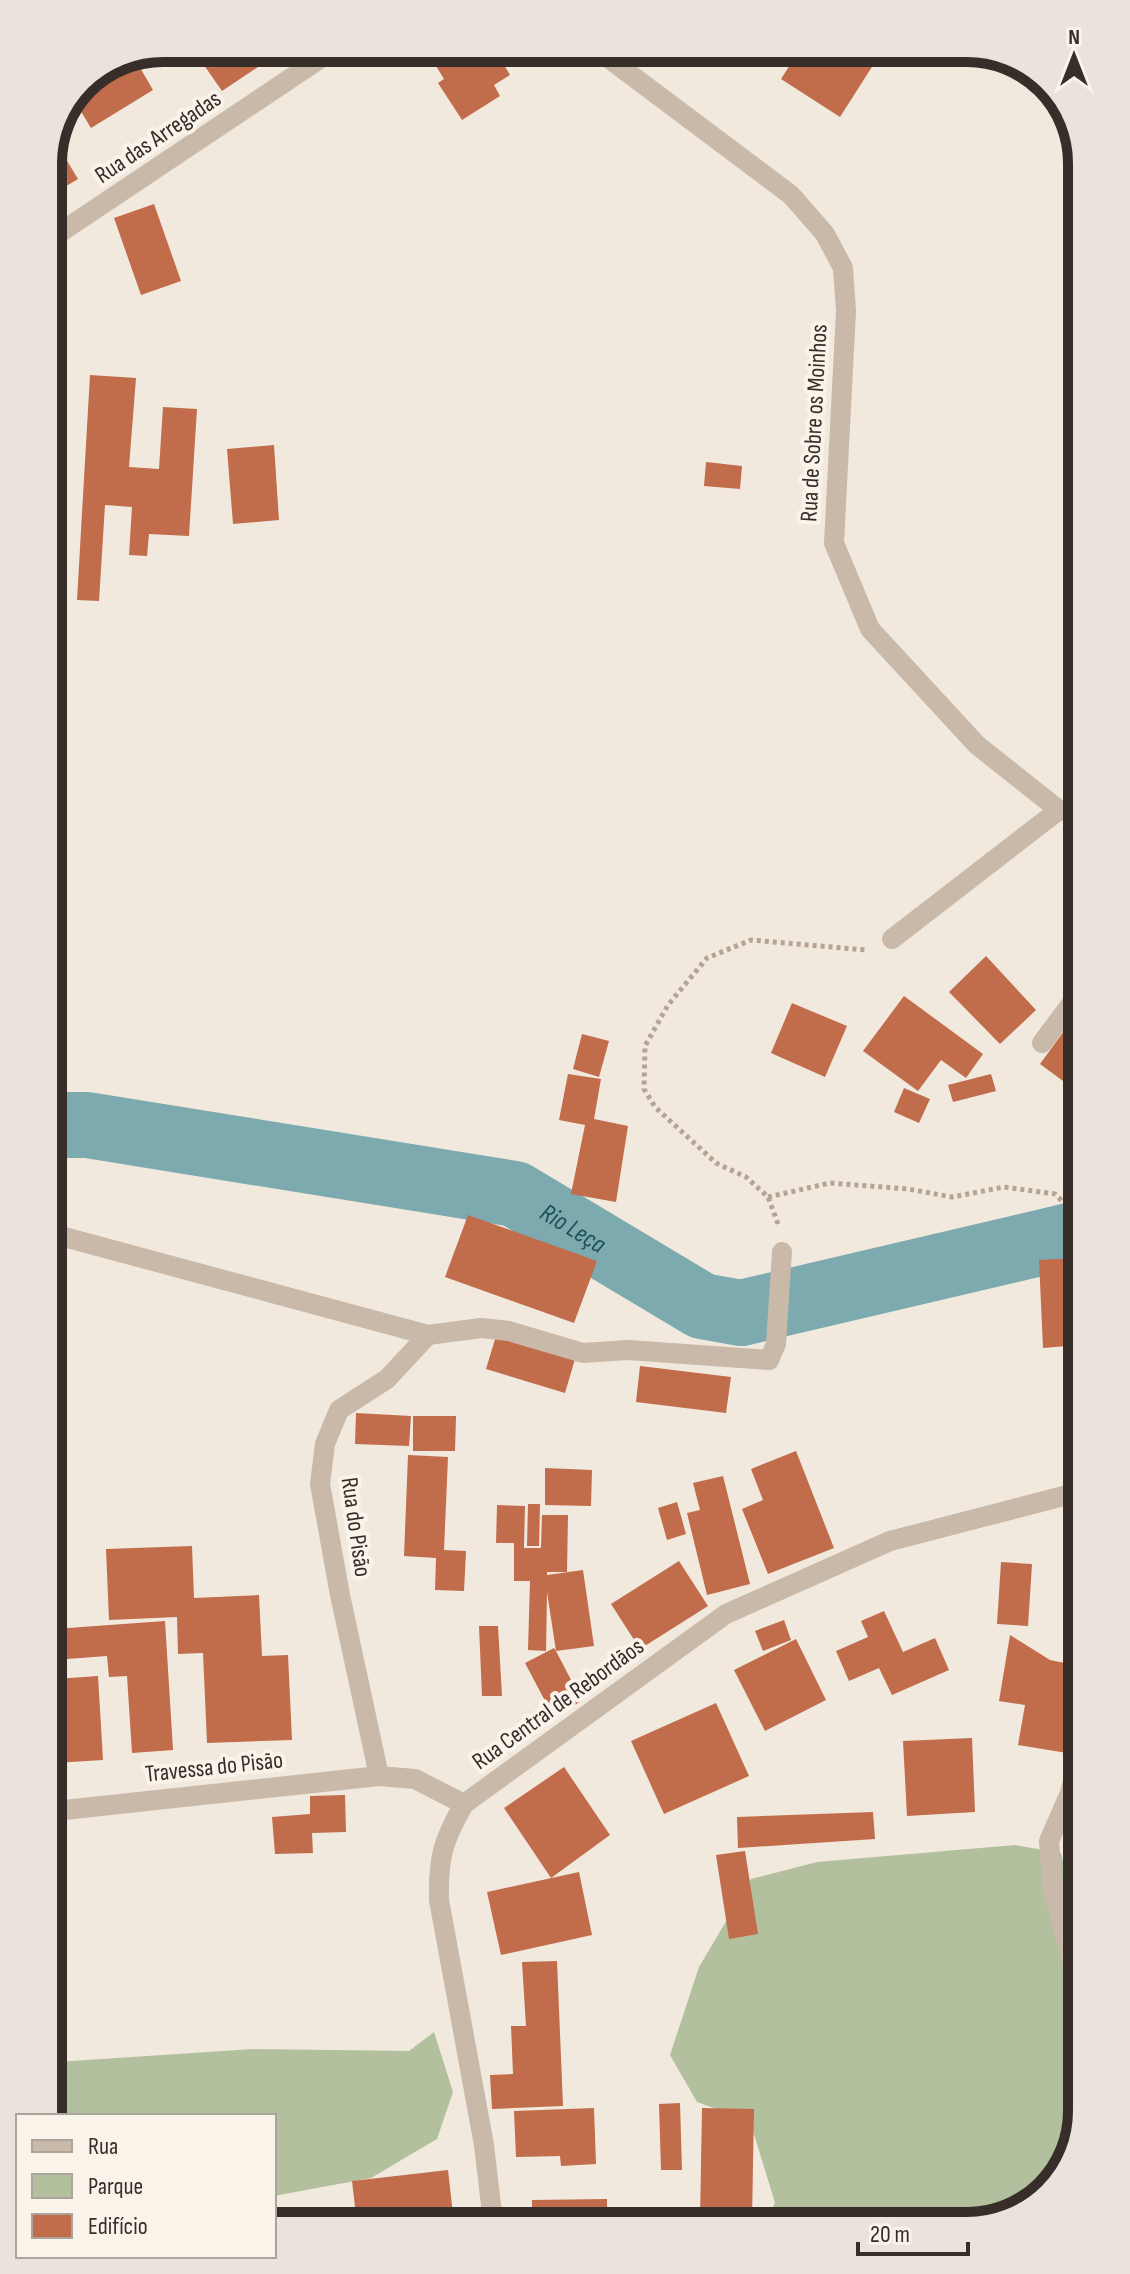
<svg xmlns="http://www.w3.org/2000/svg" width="1130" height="2274" font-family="'Sofia Sans Condensed',sans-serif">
<rect width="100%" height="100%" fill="#f1e9dd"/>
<g fill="#b3c09e">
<path d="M1015 1845 1061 1853 1081 1937 1082 2112 1062 2175 1011 2217 767 2220 775 2203 750 2121 697 2102 670 2055 699 1967 751 1879 817 1862Z"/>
<path d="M434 2032 453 2092 437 2139 371 2178 274 2196V2116H56V2062L253 2049 409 2051Z"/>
</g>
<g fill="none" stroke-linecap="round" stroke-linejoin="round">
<path stroke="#7daaae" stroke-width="66" id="s1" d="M52 1125H87L515 1194 702 1306 741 1313 1078 1234"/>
</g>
<g fill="#c16c4b">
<path d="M192 48H250L261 65 222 91Z"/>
<path d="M425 48H494L510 75 494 85 500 96 462 120 438 83 444 79Z"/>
<path d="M801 48H884L840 117 781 79Z"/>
<path d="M135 59 153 90 91 128 74 100 82 81Z"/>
<path d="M55 141 78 179 48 197V156Z"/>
<path d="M154 204 181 281 141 295 114 218Z"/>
<path d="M90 375 136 378 129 467 159 469 163 407 197 409 189 536 149 534 147 556 129 555 132 507 105 505 99 601 77 600Z"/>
<path d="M274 445 279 520 233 524 227 449Z"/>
<path d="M706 462 742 466 740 489 704 486Z"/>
<path d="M986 956 1036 1010 1000 1044 949 992Z"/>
<path d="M904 996 983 1054 966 1078 941 1060 918 1091 863 1051Z"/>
<path d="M792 1003 847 1026 825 1077 771 1053Z"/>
<path d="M1077 1013V1048L1078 1092 1040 1064Z"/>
<path d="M582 1034 609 1041 599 1077 573 1069Z"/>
<path d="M568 1074 601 1079 594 1119 628 1126 616 1202 571 1194 585 1125 559 1120Z"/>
<path d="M991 1074 996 1091 953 1102 948 1085Z"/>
<path d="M904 1088 930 1099 919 1123 894 1112Z"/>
<path d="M468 1215 597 1261 574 1323 445 1277Z"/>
<path d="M1078 1258 1079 1345 1043 1348 1039 1260Z"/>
<path d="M496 1336 575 1359 565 1393 486 1369Z"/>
<path d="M640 1366 731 1377 726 1413 636 1402Z"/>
<path d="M356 1413 411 1416 409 1446 355 1444Z"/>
<path d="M413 1416H456L455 1451H413Z"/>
<path d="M796 1451 834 1548 768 1574 742 1509 763 1500 751 1469Z"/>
<path d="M408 1455 448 1457 444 1550 466 1551 464 1591 435 1590 436 1558 404 1556Z"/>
<path d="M545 1468 592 1470 591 1506 545 1505Z"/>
<path d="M723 1476 750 1584 707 1595 687 1513 700 1510 693 1483Z"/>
<path d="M677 1502 686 1534 667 1540 658 1508Z"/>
<path d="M528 1504H540L539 1546H527Z"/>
<path d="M497 1505 525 1506 524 1548H541L542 1515H568L567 1572H547V1575L583 1570 594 1646 556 1651 582 1701 553 1716 525 1663 554 1648 556 1651 547 1592 546 1651 528 1650 530 1581H514V1543H496Z"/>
<path d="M192 1546 194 1598 259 1595 262 1656 288 1655 292 1740 207 1743 203 1653 178 1654 177 1617 109 1620 106 1549Z"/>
<path d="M679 1561 708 1606 640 1649 611 1604Z"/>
<path d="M1001 1562 1032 1564 1028 1626 997 1624Z"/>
<path d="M1073 1580 1080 1582V1612L1064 1607Z"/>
<path d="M884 1611 903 1652 935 1638 949 1670 892 1695 879 1668 849 1681 836 1651 868 1637 861 1621Z"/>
<path d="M784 1620 791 1640 763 1651 755 1631Z"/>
<path d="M165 1621 173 1750 132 1753 127 1676 109 1677 107 1656 54 1660V1629Z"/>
<path d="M479 1626H498L502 1696H482Z"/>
<path d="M1010 1635 1050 1660 1080 1666 1067 1753 1018 1745 1025 1705 999 1701Z"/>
<path d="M796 1639 826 1700 765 1731 734 1670Z"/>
<path d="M98 1676 103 1760 55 1763V1679Z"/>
<path d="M716 1703 749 1776 664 1814 631 1741Z"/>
<path d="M972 1738 975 1812 907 1816 903 1741Z"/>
<path d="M564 1767 610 1835 551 1878 504 1808Z"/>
<path d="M345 1795 346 1832 312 1833 313 1853 275 1854 272 1817 310 1814V1796Z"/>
<path d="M873 1812 875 1839 738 1848 737 1817Z"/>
<path d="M745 1851 758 1934 729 1939 716 1855Z"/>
<path d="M579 1872 592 1935 501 1955 487 1892Z"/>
<path d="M557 1961 563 2106 492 2109 490 2075 513 2074 511 2026H526L522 1962Z"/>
<path d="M680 2103 682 2170H661L659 2104Z"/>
<path d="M594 2108 596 2164 561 2166 560 2156 516 2157 514 2111Z"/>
<path d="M702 2108 754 2109 752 2220H700Z"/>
<path d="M448 2170 454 2223 357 2224 352 2181Z"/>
<path d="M607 2199V2221L532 2222V2200Z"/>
</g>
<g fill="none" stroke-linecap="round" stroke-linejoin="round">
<g stroke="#b5a394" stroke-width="5" stroke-dasharray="4 4" stroke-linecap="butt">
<path d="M768 1197 830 1183 908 1189 952 1197 1004 1187 1055 1194 1072 1211 1078 1225"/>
<path d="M778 1224 768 1197 746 1177 716 1163 655 1107 644 1089 645 1046 668 1005 707 958 751 940 866 950"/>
</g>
<g stroke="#c9b9a9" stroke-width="20">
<path d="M595 48 791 195 825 234 843 268 846 311 834 543 870 629 977 745 1059 810 1076 812"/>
<path d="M892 939 1059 810"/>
<path d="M1042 1043 1077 996"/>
<path d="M53 1234 428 1335 387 1379 339 1410 325 1444 320 1484 340 1595 379 1776 415 1779 464 1804"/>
<path d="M428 1335 481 1328 509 1331 583 1353 628 1350 769 1360 776 1344 782 1252"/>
<path d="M1080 1753 1070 1793 1049 1841 1053 1892 1081 1992"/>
<path d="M55 1811 379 1776"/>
<path d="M493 2222 484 2145 439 1900C438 1858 443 1840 464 1804L726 1614 890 1541 1079 1492"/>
</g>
<path stroke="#c9b9a9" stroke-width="20" d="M49 240 336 48"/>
</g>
<g text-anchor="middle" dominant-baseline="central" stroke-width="8" stroke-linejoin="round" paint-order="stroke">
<g font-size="24" fill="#372e29" stroke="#f9f3ea">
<text transform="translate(158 137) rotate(-34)">Rua das Arregadas</text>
<text transform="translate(814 423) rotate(-87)">Rua de Sobre os Moinhos</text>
<text transform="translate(356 1527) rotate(82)">Rua do Pisão</text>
<text transform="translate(558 1704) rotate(-36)">Rua Central de Rebordãos</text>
<text transform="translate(214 1767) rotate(-6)">Travessa do Pisão</text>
</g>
<g font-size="26" font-style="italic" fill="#205157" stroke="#f9f3ea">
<text stroke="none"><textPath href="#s1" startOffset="536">Rio Leça</textPath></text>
</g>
</g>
<path d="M0 0H1130V2274H0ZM163 62H967A101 101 0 0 1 1068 163V2111A101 101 0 0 1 967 2212H163A101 101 0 0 1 62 2111V163A101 101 0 0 1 163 62Z" fill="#e9e3db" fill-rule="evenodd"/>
<path fill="none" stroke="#372e29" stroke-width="10" d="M163 62H967A101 101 0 0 1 1068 163V2111A101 101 0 0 1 967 2212H163A101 101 0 0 1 62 2111V163A101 101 0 0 1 163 62Z"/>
<rect x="16" y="2114" width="260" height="144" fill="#f9f3ea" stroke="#aba49d" stroke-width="2"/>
<rect x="32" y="2140" width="40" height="12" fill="#c9b9a9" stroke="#aba49d" stroke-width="2"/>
<text x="88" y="2154" font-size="24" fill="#372e29">Rua</text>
<rect x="32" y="2174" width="40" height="24" fill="#b3c09e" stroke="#aba49d" stroke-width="2"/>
<text x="88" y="2194" font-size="24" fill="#372e29">Parque</text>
<rect x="32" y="2214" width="40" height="24" fill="#c16c4b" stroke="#aba49d" stroke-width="2"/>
<text x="88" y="2234" font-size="24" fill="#372e29">Edifício</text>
<g transform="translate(1074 56)" stroke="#f9f3ea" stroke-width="6" paint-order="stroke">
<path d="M0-6L14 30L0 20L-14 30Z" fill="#372e29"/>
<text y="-12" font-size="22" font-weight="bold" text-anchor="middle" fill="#372e29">N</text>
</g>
<path d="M858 2242v12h110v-12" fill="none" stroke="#372e29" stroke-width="4"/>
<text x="870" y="2242" font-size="24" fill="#372e29" stroke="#f9f3ea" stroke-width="6" paint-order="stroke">20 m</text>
</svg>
